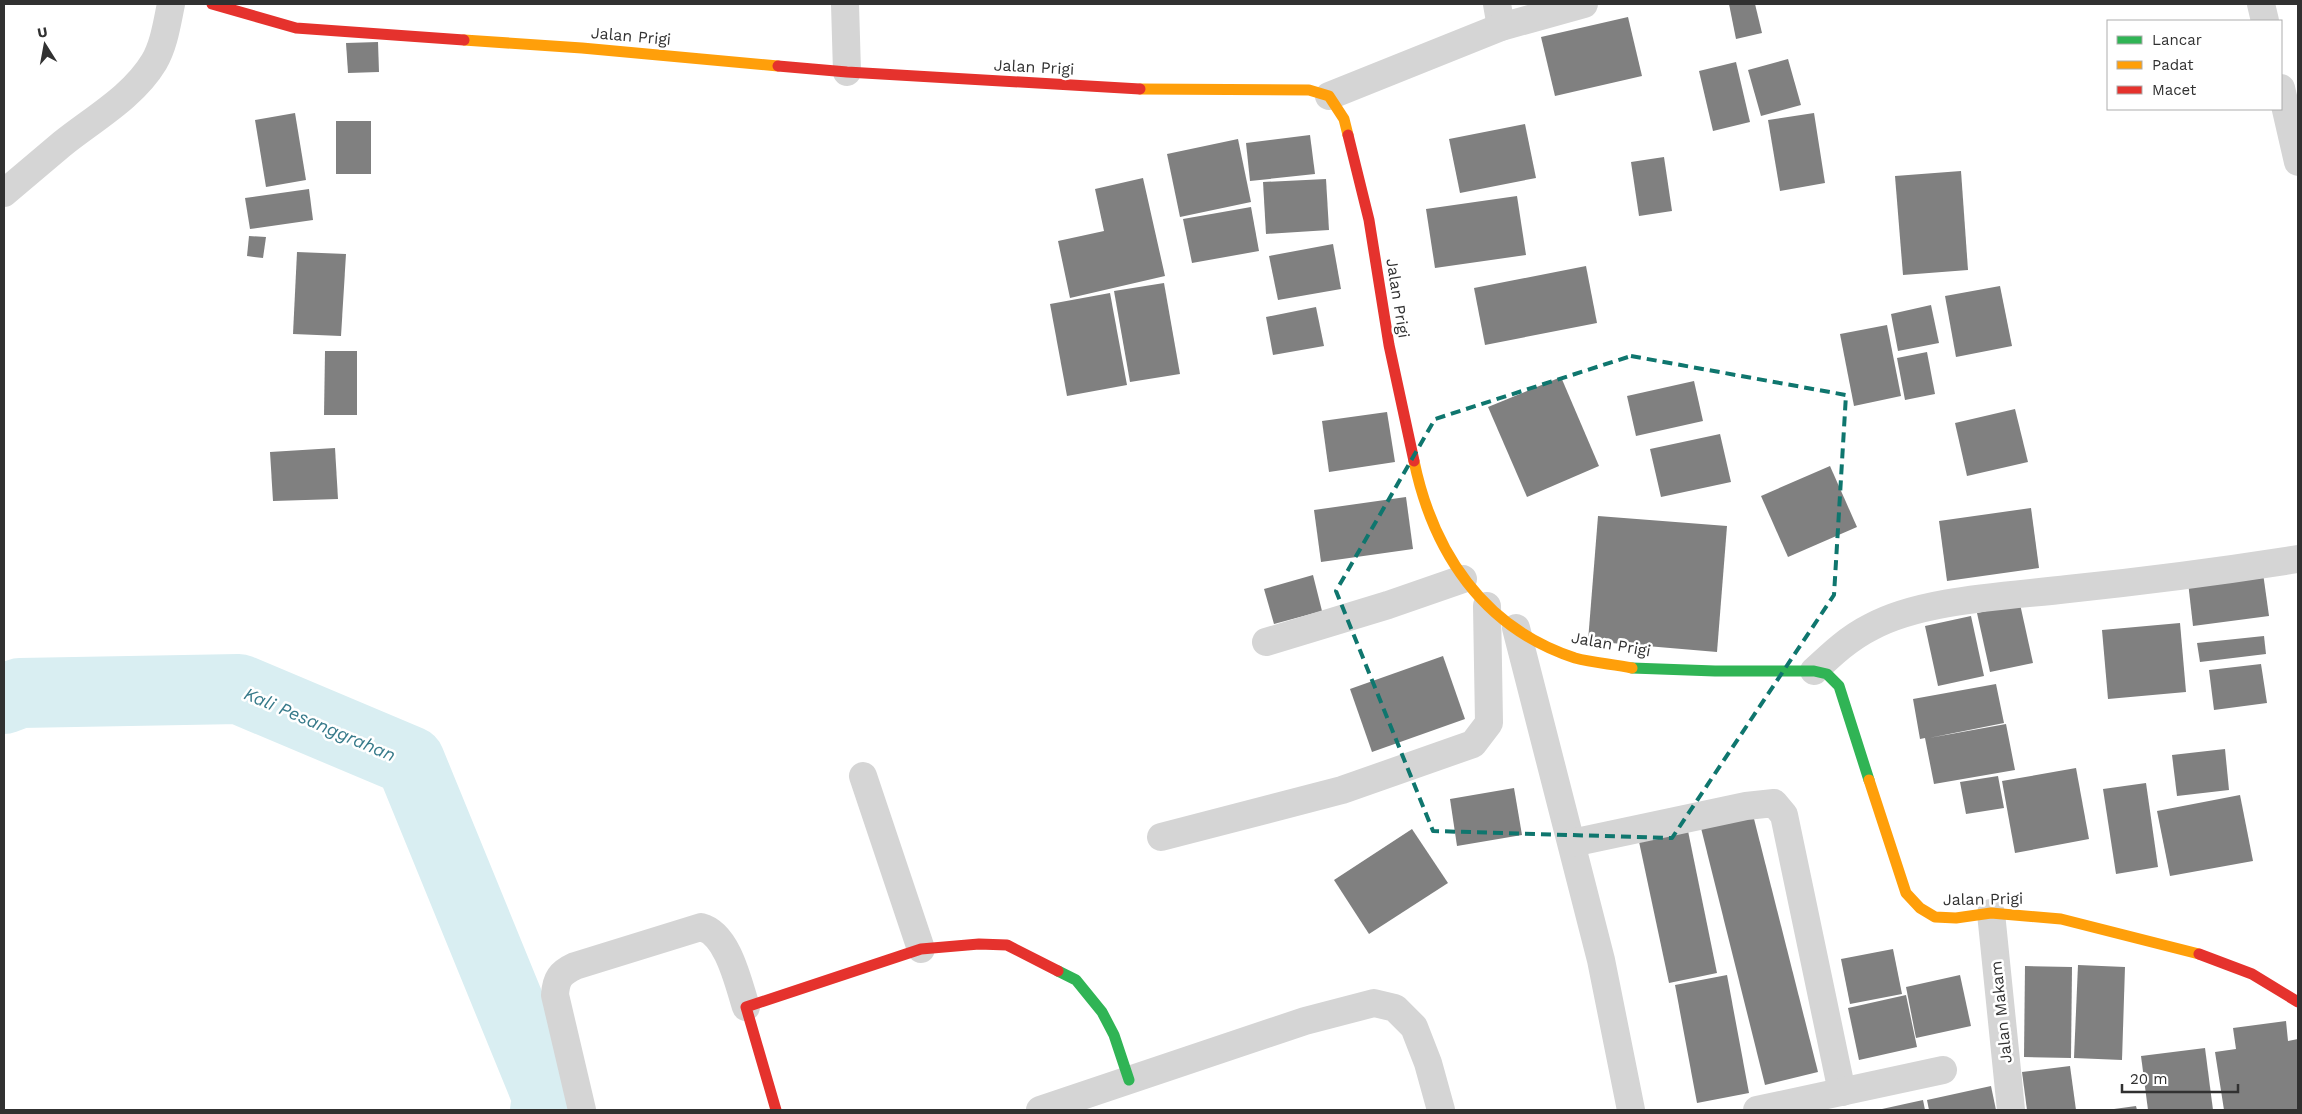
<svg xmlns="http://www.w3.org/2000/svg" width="2302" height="1114" font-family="'Work Sans',sans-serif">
<rect width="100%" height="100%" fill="#fff"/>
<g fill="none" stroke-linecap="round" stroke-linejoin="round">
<path stroke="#d9eef2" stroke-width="70" d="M4 699 20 693 239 689 410 761 549 1101 545 1110"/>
</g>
<g fill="#808080">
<path d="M1729 4H1755L1762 33 1736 39Z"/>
<path d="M1628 17 1642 76 1555 96 1541 37Z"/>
<path d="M378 42 379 72 348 73 346 43Z"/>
<path d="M1788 59 1801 105 1761 116 1748 70Z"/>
<path d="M1736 62 1750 122 1713 131 1699 71Z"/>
<path d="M295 113 306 180 266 187 255 120Z"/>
<path d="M1814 113 1825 183 1780 191 1768 120Z"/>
<rect x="336" y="121" width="35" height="53"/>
<path d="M1525 124 1536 178 1460 193 1449 139Z"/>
<path d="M1310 135 1315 174 1250 181 1246 143Z"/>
<path d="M1238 139 1251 202 1180 217 1167 154Z"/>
<path d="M1664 157 1672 211 1639 216 1631 162Z"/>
<path d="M1961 171 1968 270 1903 275 1895 176Z"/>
<path d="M1143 178 1165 276 1070 298 1058 241 1104 231 1095 189Z"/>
<path d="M1326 179 1329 230 1266 234 1263 182Z"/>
<path d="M309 189 313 220 250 229 245 198Z"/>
<path d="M1517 196 1526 255 1435 268 1426 209Z"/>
<path d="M1251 207 1259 251 1192 263 1183 219Z"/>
<path d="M249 236 266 237 263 258 247 256Z"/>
<path d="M1333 244 1341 289 1278 300 1269 256Z"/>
<path d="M297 252 346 254 341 336 293 334Z"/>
<path d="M1586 266 1597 323 1485 345 1474 288Z"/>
<path d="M1164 283 1180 374 1130 382 1114 291Z"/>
<path d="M2000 286 2012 346 1956 357 1945 296Z"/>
<path d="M1110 293 1127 385 1067 396 1050 304Z"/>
<path d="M1931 305 1939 343 1898 351 1891 314Z"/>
<path d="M1316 307 1324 346 1273 355 1266 317Z"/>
<path d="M1887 325 1901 396 1854 406 1840 334Z"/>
<path d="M325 351H357V415H324Z"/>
<path d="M1927 352 1935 394 1905 400 1897 358Z"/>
<path d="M1561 377 1599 466 1527 497 1488 407Z"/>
<path d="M1694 381 1703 421 1636 436 1627 396Z"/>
<path d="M2015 409 2028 462 1967 476 1955 423Z"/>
<path d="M1387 412 1395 462 1329 472 1322 421Z"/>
<path d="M1720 434 1731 482 1661 497 1650 449Z"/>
<path d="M335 448 338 499 273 501 270 452Z"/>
<path d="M1830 466 1857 527 1788 557 1761 496Z"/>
<path d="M1406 497 1413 549 1321 562 1314 510Z"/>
<path d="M2031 508 2039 568 1947 581 1939 521Z"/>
<path d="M1598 516 1727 526 1717 652 1588 641Z"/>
<path d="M2263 573 2269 616 2193 626 2188 582Z"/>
<path d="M1313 575 1322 611 1274 624 1264 589Z"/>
<path d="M2020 604 2033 663 1990 672 1977 613Z"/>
<path d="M1971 616 1984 676 1938 686 1925 626Z"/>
<path d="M2180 623 2186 692 2108 699 2102 630Z"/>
<path d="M2264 636 2266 654 2200 662 2197 643Z"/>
<path d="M1443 656 1465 719 1372 752 1350 689Z"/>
<path d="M2261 664 2267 703 2214 710 2209 670Z"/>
<path d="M1996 684 2004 723 1929 738 2006 724 2015 770 1934 784 1925 738 1920 739 1913 699Z"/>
<path d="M2225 749 2229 790 2177 796 2172 755Z"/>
<path d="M2076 768 2089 839 2015 853 2002 781Z"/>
<path d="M1998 776 2004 808 1966 814 1960 782Z"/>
<path d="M2146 783 2158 867 2116 874 2103 789Z"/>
<path d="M1514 788 1522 835 1457 846 1450 799Z"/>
<path d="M2240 795 2253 861 2170 876 2157 811Z"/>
<path d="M1751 807 1818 1072 1765 1085 1699 820Z"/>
<path d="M1687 826 1717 973 1669 983 1638 837Z"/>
<path d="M1412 829 1448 883 1369 934 1334 880Z"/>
<path d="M1893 949 1902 994 1850 1004 1841 959Z"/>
<path d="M2078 965 2125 967 2122 1060 2074 1058Z"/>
<path d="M2025 966 2072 967 2071 1058 2024 1057Z"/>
<path d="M1727 975 1749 1093 1697 1103 1675 985Z"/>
<path d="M1960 975 1971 1026 1916 1038 1906 987Z"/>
<path d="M1906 995 1917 1047 1859 1060 1848 1008Z"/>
<path d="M2286 1021 2288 1041 2298 1039V1110H2224L2215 1052 2236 1049 2233 1028Z"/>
<path d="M2205 1048 2213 1110H2148L2141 1056Z"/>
<path d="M2070 1066 2076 1110H2027L2022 1072Z"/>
<path d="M1991 1086 1996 1110H1929L1927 1100Z"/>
<path d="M1923 1100 1925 1110H1882V1109Z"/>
<path d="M2136 1106 2137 1110H2114V1109Z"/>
</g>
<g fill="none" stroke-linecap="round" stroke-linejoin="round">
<g stroke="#d5d5d5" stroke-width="28">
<path d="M845 4 847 72"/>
<path d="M1497 4 1501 27"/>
<path d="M2261 4 2265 21"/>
<path d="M2281 88 2298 162"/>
<path d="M1329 96 1501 27 1584 4"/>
<path d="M4 193C23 177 43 160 62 144 93 119 133 97 154 62 164 45 167 23 171 4"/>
<path d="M1516 628 1601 960 1631 1110"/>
<path d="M1266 642 1388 605 1463 579"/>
<path d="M1814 671C1832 654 1849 638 1871 627 1922 599 2010 596 2068 589 2145 581 2222 571 2298 559"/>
<path d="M863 776 921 949"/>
<path d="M1161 837 1342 790 1473 744 1489 723 1487 606"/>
<path d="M1572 843 1746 806 1774 803 1784 815 1842 1092"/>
<path d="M1991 913 2011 1110"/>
<path d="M582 1110 555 995C556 979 560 973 575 966L701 927C728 934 738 982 746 1007"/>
<path d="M1040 1110 1305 1021 1374 1003 1395 1008 1414 1027 1428 1063 1441 1110"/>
<path d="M1757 1110 1943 1070"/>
</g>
<g stroke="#30b455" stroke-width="11">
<path d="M1632 668 1715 671H1814L1827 674 1839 686 1869 780"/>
<path d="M1058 971 1076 980 1102 1012 1114 1035 1129 1080"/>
</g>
<g stroke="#ff9f0a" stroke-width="11">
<path d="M464 40 582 48 778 66"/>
<path d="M1140 89 1309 90 1329 96 1344 119 1348 135"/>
<path d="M1414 461C1433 552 1483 628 1575 658 1593 663 1613 664 1632 668"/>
<path d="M1869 780 1906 893 1920 908 1935 917 1956 918 1991 913 2061 919 2199 954"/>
</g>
<g stroke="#e5322d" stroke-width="11">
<path d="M212 4 296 28 464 40"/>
<path d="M778 66 847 72 1140 89"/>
<path d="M1348 135 1369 220 1389 345 1414 461"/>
<path d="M2199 954 2252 974 2298 1002"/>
<path d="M776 1110 746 1007 921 949 979 944 1007 945 1058 971"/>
</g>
</g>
<path fill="none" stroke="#0f766e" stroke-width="4" stroke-dasharray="10 6" stroke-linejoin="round" d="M1631 356 1846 395 1834 595 1672 838 1433 831 1336 591 1435 419Z"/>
<g text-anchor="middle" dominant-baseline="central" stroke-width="5" stroke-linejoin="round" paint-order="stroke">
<g font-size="16" fill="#313131" stroke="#fff">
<text transform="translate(631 36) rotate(5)">Jalan Prigi</text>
<text transform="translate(1034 67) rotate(3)">Jalan Prigi</text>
<text transform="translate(1398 298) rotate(81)">Jalan Prigi</text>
<text transform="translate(1611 644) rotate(10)">Jalan Prigi</text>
<text transform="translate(1983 899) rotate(-1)">Jalan Prigi</text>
<text transform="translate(2001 1012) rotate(-96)">Jalan Makam</text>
</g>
<g font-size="18" font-style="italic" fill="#377a8a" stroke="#fff">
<text transform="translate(320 724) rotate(23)">Kali Pesanggrahan</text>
</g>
</g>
<rect width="2302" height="1114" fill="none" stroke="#313131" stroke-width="10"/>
<rect x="2107" y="20" width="175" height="90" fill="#ffffff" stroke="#adadad"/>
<rect x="2117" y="36" width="25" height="8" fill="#30b455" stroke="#adadad"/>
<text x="2152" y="45" font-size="15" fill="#313131">Lancar</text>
<rect x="2117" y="61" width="25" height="8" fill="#ff9f0a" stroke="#adadad"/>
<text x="2152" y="70" font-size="15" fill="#313131">Padat</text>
<rect x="2117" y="86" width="25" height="8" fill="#e5322d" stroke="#adadad"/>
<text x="2152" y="95" font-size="15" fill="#313131">Macet</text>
<g transform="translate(45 45) rotate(349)" stroke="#ffffff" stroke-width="4" paint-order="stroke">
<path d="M0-4L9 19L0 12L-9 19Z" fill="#313131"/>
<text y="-8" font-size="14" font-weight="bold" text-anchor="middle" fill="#313131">U</text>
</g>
<path d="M2122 1084v8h116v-8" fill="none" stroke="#313131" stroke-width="2.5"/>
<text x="2130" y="1084" font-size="15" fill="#313131" stroke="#ffffff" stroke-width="4" paint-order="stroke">20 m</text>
</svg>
